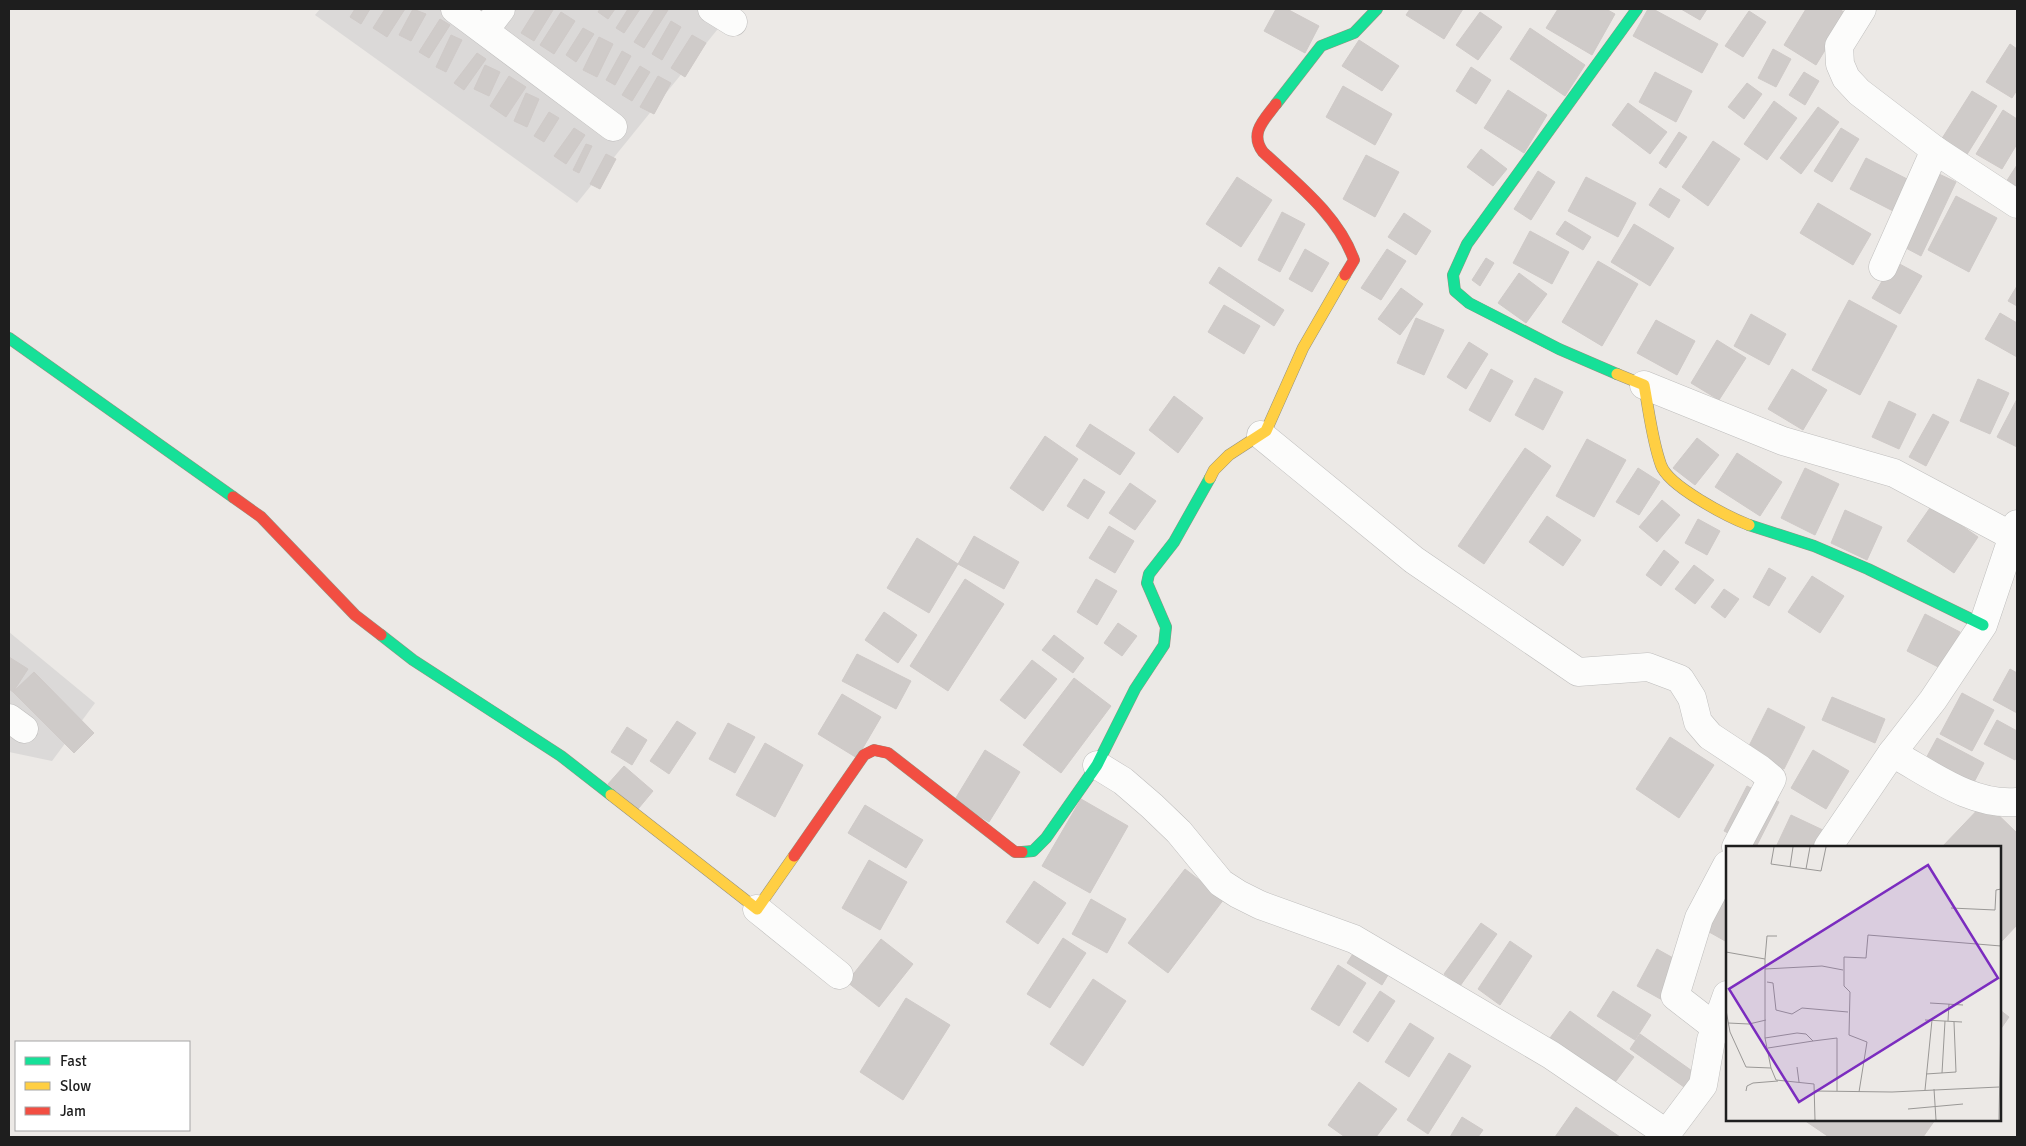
<svg xmlns="http://www.w3.org/2000/svg" width="2026" height="1146" font-family="Signika,sans-serif">
<rect width="100%" height="100%" fill="#ece9e6"/>
<g fill="#dbd9d8">
<path d="M320 9H734L577 203 315 15Z"/>
<path d="M9 632 95 703 52 761 9 752Z"/>
</g>
<g fill="#cfcbc9" stroke="#cfcac8">
<path d="M355 9H370L361 24 350 17Z"/>
<path d="M385 9H405L387 37 373 28Z"/>
<path d="M413 9 426 14 411 41 399 35Z"/>
<path d="M536 9 553 10 534 41 521 33Z"/>
<path d="M600 9H615L608 19 598 12Z"/>
<path d="M628 9H640L624 33 616 28Z"/>
<path d="M655 9 668 10 644 48 634 42Z"/>
<path d="M1276 9H1287L1319 26 1305 53 1264 31Z"/>
<path d="M1410 9H1463L1444 39 1406 15Z"/>
<path d="M1558 9H1606L1615 14 1592 55 1546 28Z"/>
<path d="M1648 9H1653L1718 44 1702 73 1633 36Z"/>
<path d="M1681 9H1707L1700 20Z"/>
<path d="M1806 9H1839L1847 14 1816 65 1784 45Z"/>
<path d="M1749 11 1766 22 1743 57 1725 46Z"/>
<path d="M561 12 575 21 554 54 540 45Z"/>
<path d="M1480 12 1502 27 1478 60 1456 45Z"/>
<path d="M440 19 450 25 429 58 419 52Z"/>
<path d="M671 21 681 27 662 60 652 54Z"/>
<path d="M583 28 594 34 576 62 566 55Z"/>
<path d="M1530 28 1585 65 1565 96 1510 59Z"/>
<path d="M451 35 462 40 446 72 436 67Z"/>
<path d="M692 35 706 43 685 77 671 68Z"/>
<path d="M599 37 613 44 597 77 583 70Z"/>
<path d="M1359 40 1399 66 1382 91 1342 66Z"/>
<path d="M2010 44 2017 49V90L2012 98 1986 82Z"/>
<path d="M1773 49 1791 59 1776 87 1758 78Z"/>
<path d="M622 51 631 56 615 85 606 80Z"/>
<path d="M477 53 486 59 464 90 454 83Z"/>
<path d="M485 65 500 72 489 96 474 89Z"/>
<path d="M640 66 650 72 632 101 622 95Z"/>
<path d="M1471 67 1491 80 1476 104 1456 91Z"/>
<path d="M1655 72 1692 91 1676 122 1639 102Z"/>
<path d="M1804 72 1819 81 1805 105 1789 95Z"/>
<path d="M509 76 526 87 506 117 490 106Z"/>
<path d="M658 76 671 83 654 114 640 107Z"/>
<path d="M1747 83 1762 94 1744 119 1728 107Z"/>
<path d="M1343 86 1392 114 1375 145 1326 117Z"/>
<path d="M1508 90 1547 115 1524 153 1484 128Z"/>
<path d="M1972 91 1997 106 1966 156 1941 140Z"/>
<path d="M526 93 539 99 527 127 514 121Z"/>
<path d="M1774 101 1797 118 1767 160 1744 144Z"/>
<path d="M1628 103 1667 132 1650 154 1612 125Z"/>
<path d="M1818 107 1839 122 1801 174 1780 158Z"/>
<path d="M2003 110 2017 119V144L2002 169 1976 154Z"/>
<path d="M549 112 559 118 544 142 534 136Z"/>
<path d="M574 128 585 135 566 164 554 156Z"/>
<path d="M1841 128 1859 139 1832 182 1814 171Z"/>
<path d="M1679 132 1687 137 1666 168 1659 163Z"/>
<path d="M1713 141 1740 159 1708 206 1682 187Z"/>
<path d="M586 144 592 146 579 173 573 170Z"/>
<path d="M1481 149 1507 169 1493 186 1467 167Z"/>
<path d="M606 154 616 159 600 189 590 184Z"/>
<path d="M1366 155 1399 172 1375 217 1343 199Z"/>
<path d="M1866 158 1911 181 1895 212 1850 189Z"/>
<path d="M2017 165V189L2006 182Z"/>
<path d="M1538 171 1555 182 1531 220 1514 209Z"/>
<path d="M1939 174 1956 182 1921 256 1904 247Z"/>
<path d="M1237 177 1272 200 1241 247 1206 224Z"/>
<path d="M1586 177 1636 203 1618 237 1568 211Z"/>
<path d="M1660 188 1680 200 1669 218 1649 205Z"/>
<path d="M1956 196 1997 218 1969 272 1928 250Z"/>
<path d="M1818 203 1871 234 1853 265 1800 233Z"/>
<path d="M1282 212 1305 224 1280 272 1258 260Z"/>
<path d="M1404 213 1431 231 1416 255 1388 237Z"/>
<path d="M1565 221 1591 237 1583 250 1556 234Z"/>
<path d="M1634 224 1674 248 1650 286 1611 262Z"/>
<path d="M1530 231 1569 252 1552 284 1513 263Z"/>
<path d="M1305 249 1329 263 1312 292 1289 279Z"/>
<path d="M1387 249 1406 261 1381 300 1361 288Z"/>
<path d="M1486 258 1494 263 1480 286 1472 280Z"/>
<path d="M1598 261 1638 284 1602 346 1562 322Z"/>
<path d="M1894 261 1922 276 1900 314 1872 298Z"/>
<path d="M1219 267 1284 310 1274 326 1209 283Z"/>
<path d="M1519 273 1547 294 1526 323 1498 303Z"/>
<path d="M2017 286V306L2008 301Z"/>
<path d="M1401 288 1423 304 1400 335 1378 319Z"/>
<path d="M1849 300 1897 326 1860 395 1812 370Z"/>
<path d="M1224 305 1260 326 1244 354 1208 332Z"/>
<path d="M2000 313 2017 323V357L1985 339Z"/>
<path d="M1751 314 1786 334 1769 365 1734 346Z"/>
<path d="M1416 318 1444 330 1424 375 1397 363Z"/>
<path d="M1656 320 1695 341 1677 375 1637 353Z"/>
<path d="M1717 340 1746 358 1719 400 1691 383Z"/>
<path d="M1469 342 1488 354 1466 389 1447 377Z"/>
<path d="M1491 369 1513 381 1490 422 1469 410Z"/>
<path d="M1792 369 1827 390 1803 430 1768 409Z"/>
<path d="M1535 378 1563 392 1543 430 1515 415Z"/>
<path d="M1978 379 2009 393 1990 434 1960 421Z"/>
<path d="M1174 396 1203 418 1178 453 1149 430Z"/>
<path d="M2017 399V447L1997 437Z"/>
<path d="M1889 401 1916 414 1899 449 1872 437Z"/>
<path d="M1933 414 1949 422 1926 466 1909 457Z"/>
<path d="M1090 424 1135 453 1120 475 1076 446Z"/>
<path d="M1045 436 1078 459 1043 511 1010 488Z"/>
<path d="M1697 438 1719 455 1695 485 1673 468Z"/>
<path d="M1587 439 1626 460 1594 517 1556 496Z"/>
<path d="M1525 448 1551 466 1484 564 1458 546Z"/>
<path d="M1737 453 1782 482 1760 516 1715 487Z"/>
<path d="M1638 468 1660 482 1639 515 1616 502Z"/>
<path d="M1805 468 1839 484 1815 535 1781 518Z"/>
<path d="M1084 479 1105 492 1088 519 1067 506Z"/>
<path d="M1130 483 1156 501 1135 530 1109 513Z"/>
<path d="M1662 500 1680 515 1657 542 1639 527Z"/>
<path d="M1932 505 1978 537 1954 573 1907 541Z"/>
<path d="M1845 510 1882 527 1867 560 1831 543Z"/>
<path d="M1547 516 1581 540 1563 566 1529 542Z"/>
<path d="M1698 519 1720 531 1707 555 1685 543Z"/>
<path d="M1109 526 1134 541 1115 573 1089 558Z"/>
<path d="M974 536 1019 562 1004 589 958 564Z"/>
<path d="M917 538 958 564 929 613 887 588Z"/>
<path d="M1664 550 1679 562 1661 586 1646 575Z"/>
<path d="M1694 565 1714 580 1695 604 1675 589Z"/>
<path d="M1769 568 1786 578 1769 606 1753 597Z"/>
<path d="M1812 576 1844 596 1820 633 1788 612Z"/>
<path d="M965 579 1004 604 948 691 910 666Z"/>
<path d="M1096 579 1117 591 1097 625 1077 612Z"/>
<path d="M1724 589 1739 599 1725 618 1711 607Z"/>
<path d="M884 612 917 635 898 663 865 640Z"/>
<path d="M1925 614 1960 632 1942 669 1907 651Z"/>
<path d="M1118 623 1137 636 1122 656 1104 643Z"/>
<path d="M1054 635 1084 658 1073 673 1042 650Z"/>
<path d="M857 654 911 681 896 709 842 681Z"/>
<path d="M9 657 28 669 13 692 9 689Z"/>
<path d="M1032 660 1057 679 1025 719 1000 700Z"/>
<path d="M2010 669 2017 673V713L1993 700Z"/>
<path d="M34 672 94 733 74 753 13 692Z"/>
<path d="M1074 678 1111 706 1061 773 1023 745Z"/>
<path d="M1962 693 1994 710 1972 751 1940 734Z"/>
<path d="M842 694 881 717 857 758 818 734Z"/>
<path d="M1832 697 1885 719 1875 743 1822 720Z"/>
<path d="M1768 708 1805 727 1784 769 1747 750Z"/>
<path d="M1997 720 2017 731V755L2015 760 1984 744Z"/>
<path d="M677 721 696 733 669 774 650 761Z"/>
<path d="M728 723 755 737 735 773 709 759Z"/>
<path d="M627 727 647 740 632 765 611 752Z"/>
<path d="M1670 737 1714 765 1679 818 1636 789Z"/>
<path d="M1937 738 1984 763 1971 788 1924 762Z"/>
<path d="M765 743 803 765 775 817 736 795Z"/>
<path d="M985 750 1020 772 989 822 954 801Z"/>
<path d="M1813 750 1849 771 1826 809 1791 788Z"/>
<path d="M624 766 653 791 638 809 608 784Z"/>
<path d="M1747 786 1779 802 1756 847 1724 831Z"/>
<path d="M1081 799 1128 826 1090 893 1042 866Z"/>
<path d="M1985 802 2017 833V925L2002 941 2000 939V847H1942Z"/>
<path d="M865 805 923 840 906 868 848 833Z"/>
<path d="M1791 815 1825 831 1818 847H1776Z"/>
<path d="M869 860 907 882 880 930 842 908Z"/>
<path d="M1185 869 1224 899 1168 973 1128 943Z"/>
<path d="M1034 881 1066 903 1038 944 1006 922Z"/>
<path d="M1727 881V942L1702 928Z"/>
<path d="M1091 899 1126 919 1107 953 1072 934Z"/>
<path d="M1481 923 1497 934 1460 986 1444 974Z"/>
<path d="M1063 938 1086 953 1050 1008 1027 994Z"/>
<path d="M881 939 913 964 879 1007 847 982Z"/>
<path d="M1510 941 1532 956 1500 1005 1478 989Z"/>
<path d="M1356 949 1391 970 1382 985 1347 963Z"/>
<path d="M1657 949 1693 969 1673 1006 1637 986Z"/>
<path d="M1338 965 1366 983 1339 1026 1311 1009Z"/>
<path d="M1093 979 1126 1001 1083 1066 1050 1044Z"/>
<path d="M1380 991 1395 1001 1368 1042 1353 1032Z"/>
<path d="M1613 991 1651 1015 1635 1040 1597 1016Z"/>
<path d="M906 998 950 1025 903 1100 860 1072Z"/>
<path d="M2000 1010 2009 1017 2000 1030Z"/>
<path d="M1570 1011 1634 1057 1610 1089 1547 1042Z"/>
<path d="M1410 1023 1434 1038 1409 1077 1385 1062Z"/>
<path d="M1640 1034 1695 1073 1684 1087 1630 1049Z"/>
<path d="M1449 1053 1471 1066 1428 1134 1407 1120Z"/>
<path d="M1359 1082 1397 1109 1376 1137H1345L1328 1125Z"/>
<path d="M1576 1107 1620 1137H1555Z"/>
<path d="M1462 1117 1483 1130 1478 1137H1450Z"/>
<path d="M1804 1120H1935L1923 1137H1829Z"/>
</g>
<g fill="none" stroke-linecap="round" stroke-linejoin="round">
<defs>
<g id="street">
<path d="M455 9 613 127"/>
<path d="M712 9 733 22"/>
<path d="M1862 9 1839 46 1840 64 1846 78 1859 92 1935 150 2017 204"/>
<path d="M485 30 501 9"/>
<path d="M1883 267 1935 150"/>
<path d="M1644 385 1783 441 1894 473 2012 536"/>
<path d="M1261 435 1414 560 1578 672 1648 667 1680 679 1692 698 1698 722 1710 736 1760 769 1772 779 1736 847"/>
<path d="M9 718 24 729"/>
<path d="M1892 753C1931 774 1971 806 2017 802"/>
<path d="M1097 765 1123 781 1152 806 1179 832 1221 883 1238 894 1260 905 1354 939 1551 1055 1666 1133"/>
<path d="M1828 847 1892 753 1933 700 1983 625 2017 524"/>
<path d="M757 909 839 975"/>
<path d="M1715 1027 1675 996 1699 918 1727 865"/>
<path d="M1664 1137 1703 1085 1711 1040 1727 995"/>
</g>
<g id="fast">
<path d="M1276 104 1321 46 1354 33 1377 9"/>
<path d="M9 338 233 497"/>
<path d="M1617 374 1559 349 1469 303 1455 291 1453 275 1467 244 1637 9"/>
<path d="M1749 525 1814 546 1868 569 1983 625"/>
<path d="M381 635 413 660 561 756 611 795"/>
<path d="M1022 852 1033 851 1046 838 1097 765 1135 689 1164 645 1166 627 1147 583 1149 574 1174 542 1210 478"/>
</g>
<g id="slow">
<path d="M1617 374 1644 385C1649 411 1652 440 1661 465 1668 486 1728 517 1749 525"/>
<path d="M1210 478 1214 470 1229 455 1266 431 1303 348 1345 275"/>
<path d="M611 795 757 909 794 856"/>
</g>
<g id="jam">
<path d="M1276 104C1264 120 1249 133 1263 152 1296 183 1338 215 1354 260L1345 275"/>
<path d="M233 497 261 517 355 615 381 635"/>
<path d="M794 856 864 755 874 750 888 753 1015 852H1022"/>
</g>
</defs>
<use href="#street" stroke="#bfbebd" stroke-width="29"/>
<use href="#fast" stroke="#959280" stroke-width="12"/>
<use href="#slow" stroke="#959280" stroke-width="12"/>
<use href="#jam" stroke="#959280" stroke-width="12"/>
<use href="#street" stroke="#fcfcfb" stroke-width="28"/>
<use href="#fast" stroke="#16e098" stroke-width="11"/>
<use href="#slow" stroke="#ffcf43" stroke-width="11"/>
<use href="#jam" stroke="#f24e42" stroke-width="11"/>
</g>
<g transform="translate(1726 846)">
<rect width="275" height="275" fill="#ece9e6"/>
<path fill="none" stroke="#9a9896" stroke-width="1" d="M48 1 45 18 95 25 100 1M64 21 67 1M80 23 84 1M225 62 269 64 270 44 275 43M0 106 39 113V192L45 222 50 234 88 238 89 274M39 113 41 90H51M39 123 96 120 117 124M41 136 47 137 50 164 66 168 76 162 122 166M204 157 237 159M0 164 4 186 20 221 45 222M199 174 236 176M222 175 223 158M2 177 23 178 40 174M39 192 71 187 80 188 87 195 111 192V245M42 202 87 195M71 221 73 236M216 227 219 175M200 228 230 226 228 176M208 243 210 274M199 244 206 174M20 245 21 240 27 237 52 235M89 245 166 246 273 241M133 246 141 196 123 189 124 146 118 140V111L140 112 142 89 275 100M182 263 237 258M273 274 275 172"/>
<path fill="#7b2cbf" fill-opacity="0.15" stroke="#7b2cbf" stroke-width="2.5" d="M202 19 272 132 73 256 3 143Z"/>
<rect width="275" height="275" fill="none" stroke="#1e1e1e" stroke-width="2.5"/>
</g>
<rect width="2026" height="1146" fill="none" stroke="#1e1e1e" stroke-width="20"/>
<rect x="15" y="1041" width="175" height="90" fill="#ffffff" stroke="#a5a5a5"/>
<rect x="25" y="1057" width="25" height="8" fill="#16e098" stroke="#a5a5a5"/>
<text x="60" y="1066" font-size="15" fill="#1e1e1e">Fast</text>
<rect x="25" y="1082" width="25" height="8" fill="#ffcf43" stroke="#a5a5a5"/>
<text x="60" y="1091" font-size="15" fill="#1e1e1e">Slow</text>
<rect x="25" y="1107" width="25" height="8" fill="#f24e42" stroke="#a5a5a5"/>
<text x="60" y="1116" font-size="15" fill="#1e1e1e">Jam</text>
</svg>
